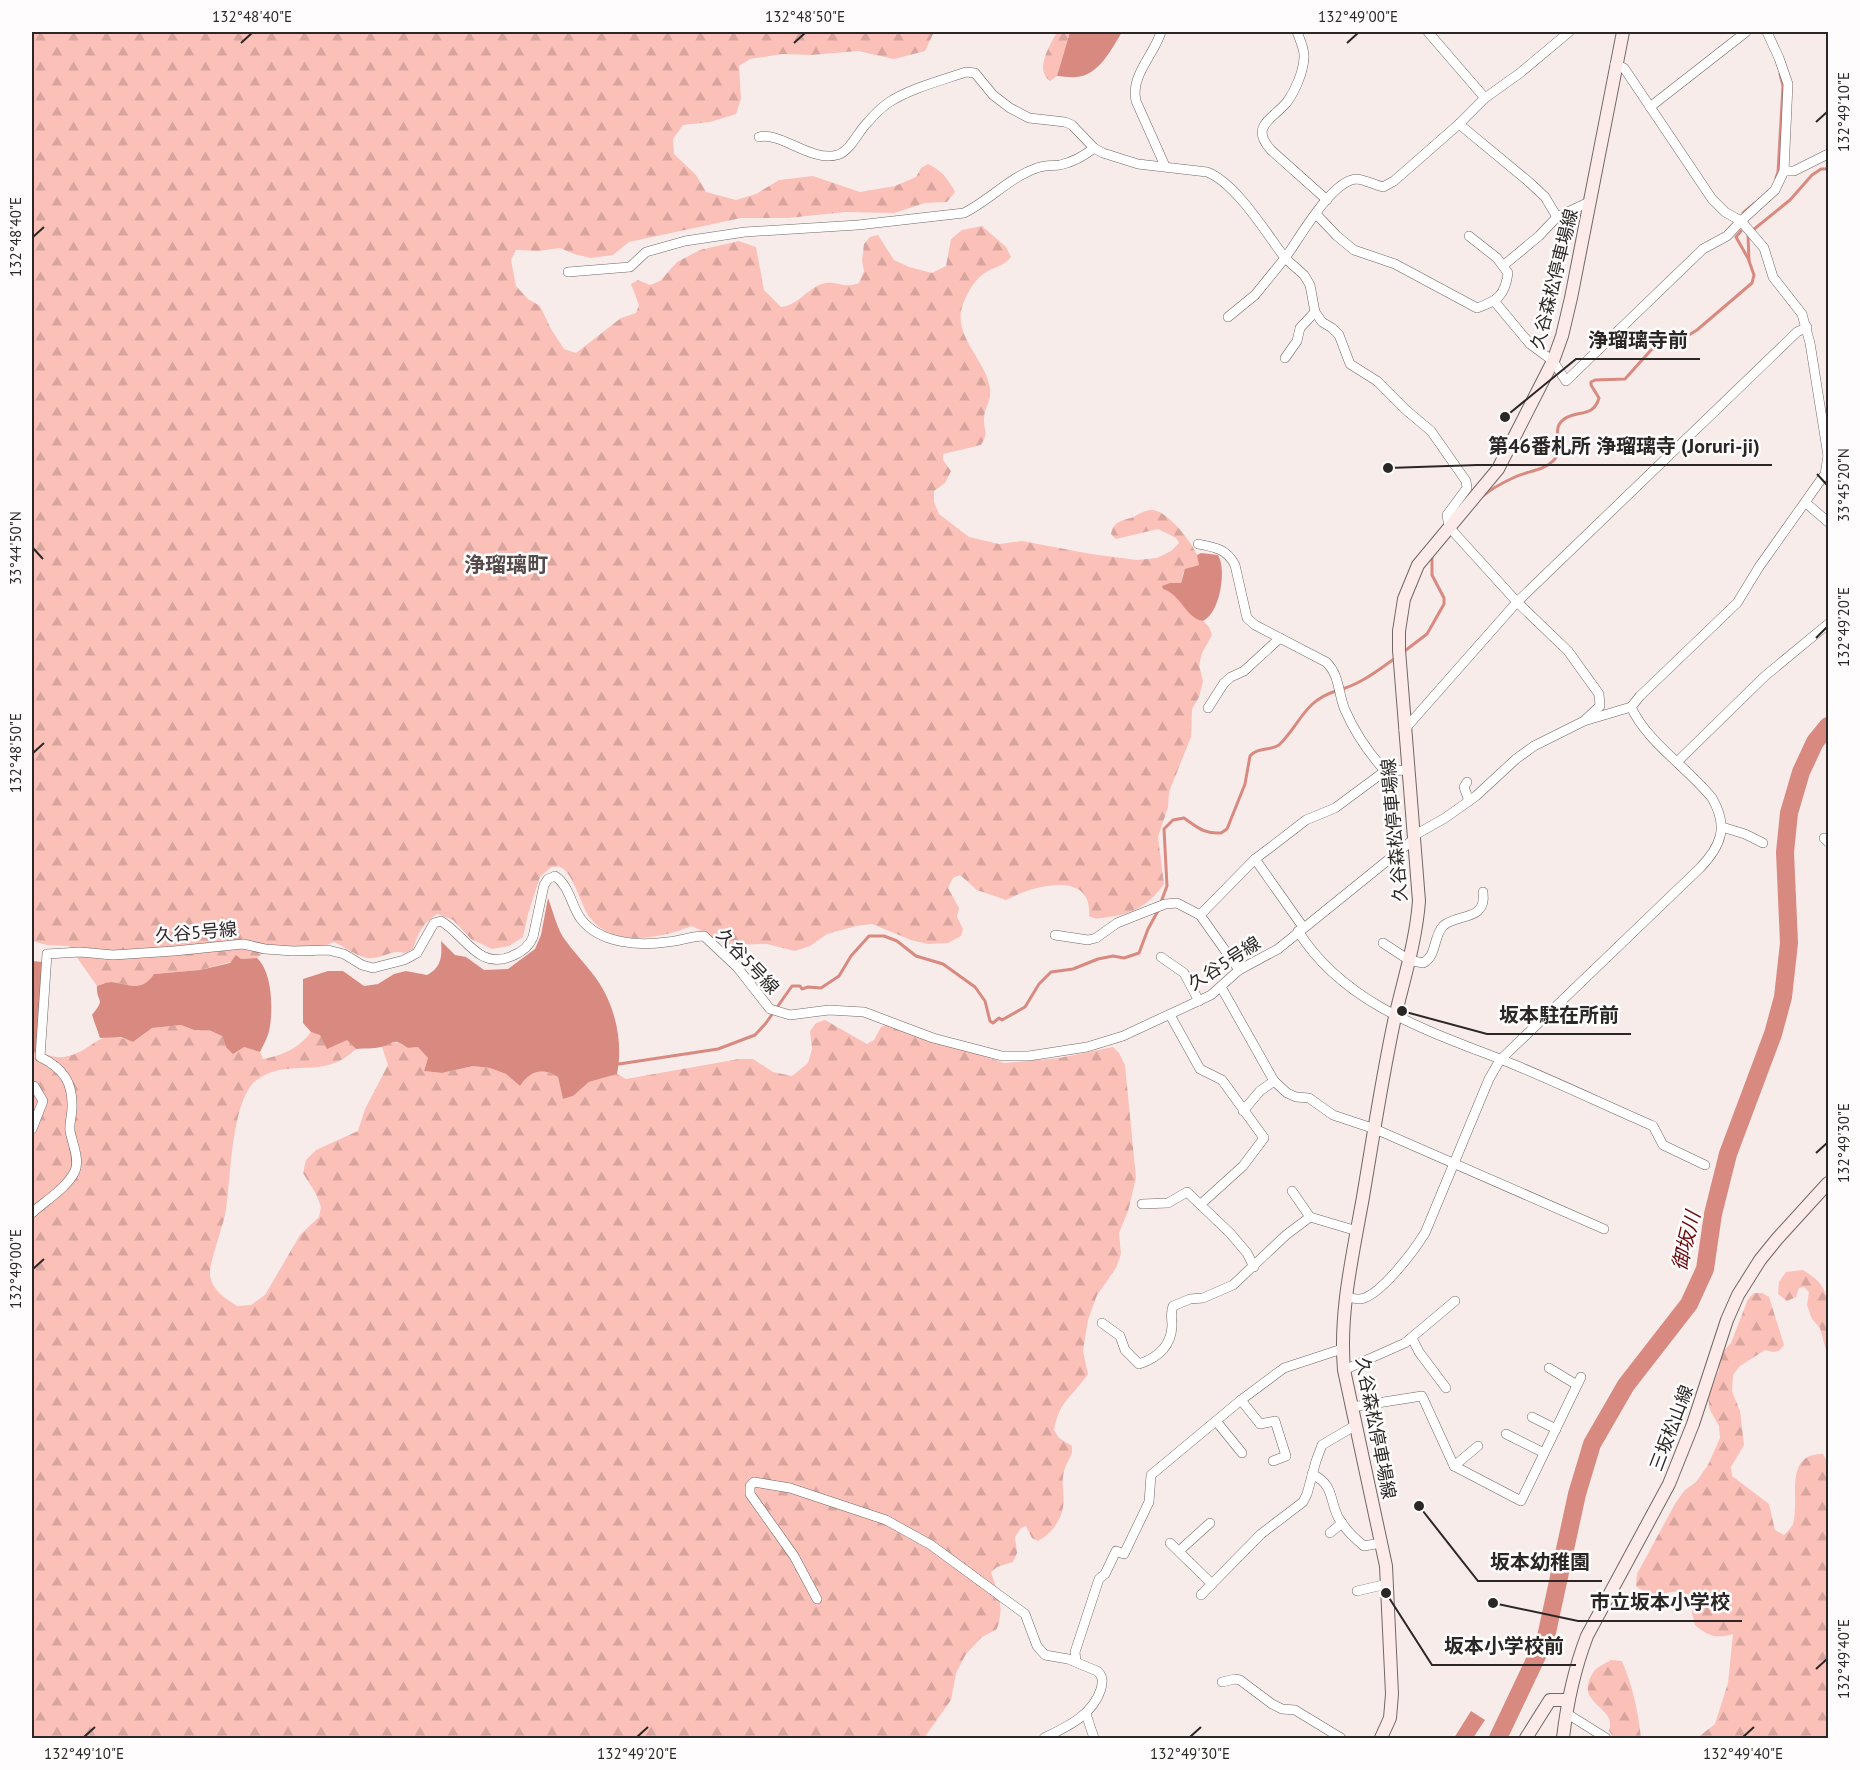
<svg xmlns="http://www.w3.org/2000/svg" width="1860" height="1770" font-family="'PT Sans','Noto Sans JP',sans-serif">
<defs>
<pattern id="forest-firs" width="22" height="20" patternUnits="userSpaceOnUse" patternTransform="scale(1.5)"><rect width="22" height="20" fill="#fbc0b8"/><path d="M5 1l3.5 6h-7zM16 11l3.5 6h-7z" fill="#d7a59e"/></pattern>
</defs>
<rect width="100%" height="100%" fill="#f8eceb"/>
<g fill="url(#forest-firs)">
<path d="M32 32H934L925 51 894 59 858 51 811 55 782 54 750 59 739 66 741 99 736 114 710 122 683 125 673 139 674 154 696 175 706 192 736 200 756 194 779 180 813 176 860 192 895 186 916 177 921 168 928 164C941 170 949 180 955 192L947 202 925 203 894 213 845 212 788 218H741L629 242 613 255 591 258 574 254 560 248 538 251 516 250 511 260 516 286 528 299 540 306 551 329 564 349 576 353 621 318 636 313 639 305 631 284 638 280 650 285 660 281 677 262 700 250 739 241 756 247 764 290 781 307C800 305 808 286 826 283 839 281 843 289 859 283L864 271 862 261 864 244 870 237 878 235 894 260 909 267 932 273 946 266 951 239 962 230 982 226 1006 247 1011 257C1004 266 997 266 988 271 977 277 970 288 965 299 948 333 985 357 990 388 992 401 984 408 984 419 984 433 989 431 981 445L943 454V460L951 471 945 483 934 491V502L939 514 969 537 999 544 1022 541 1091 554 1137 560 1157 558 1171 551 1179 543 1176 538 1158 529 1116 539 1111 534C1114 522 1120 521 1131 518 1138 515 1145 509 1153 510 1169 511 1200 551 1200 565L1191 567 1183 573 1181 583 1163 589 1172 592 1194 618 1203 621 1209 627 1212 635 1202 653 1199 665 1203 681 1199 697 1192 709 1191 737 1169 792 1168 807 1158 837 1164 884C1150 904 1132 915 1108 917 1101 918 1096 920 1089 916 1093 868 1030 887 1006 900L977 890 960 875 953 878 948 888 959 908 957 917 963 929 961 936 948 943 928 944 911 940 872 924 856 926 827 934 810 946 795 951 767 944 729 945 709 938 702 931 692 926C662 938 614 948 591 919 581 908 574 872 560 867 557 866 554 867 551 867L540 877 528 914 523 937 509 946 492 949 471 939 453 920 437 914C423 923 418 933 413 949L405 953C393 949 385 957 373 958 360 960 346 947 334 942L325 946 314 956 263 953 257 958 241 959 200 970 154 974C141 993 130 984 111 982 106 982 101 985 97 986L69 946 47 945 32 941Z"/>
<path d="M1057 32H1070L1057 76 1050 81C1034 70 1050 45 1057 32Z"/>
<path d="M825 1020 867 1044 874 1040 881 1027 890 1023 1004 1063 1059 1058 1113 1047 1119 1053 1125 1065 1136 1178 1128 1211 1119 1233 1121 1254 1116 1268 1097 1295 1088 1320 1083 1351 1088 1374C1073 1396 1059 1401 1054 1430L1059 1438 1072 1446C1073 1457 1068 1459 1065 1468 1060 1481 1065 1494 1063 1507 1061 1521 1050 1535 1038 1541L1032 1538 1026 1526 1021 1528 1015 1537 1017 1553 1013 1562 997 1567 991 1572C998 1595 1005 1604 997 1629L982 1637 966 1654 956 1673 951 1700 924 1738H32V1054C42 1050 53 1059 64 1057 96 1052 95 1026 133 1042L152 1028 181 1025 194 1030H209L222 1036 226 1047H244L260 1052 263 1059C283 1055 298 1049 311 1032L347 1039 356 1049C324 1081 290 1057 258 1079 231 1096 231 1179 226 1210 224 1224 208 1266 210 1276 213 1291 225 1298 237 1306L251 1305 265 1295 300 1235 319 1217 321 1207 316 1194 303 1173 306 1160 316 1150 358 1131 365 1109 388 1065 382 1047C393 1040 398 1041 408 1048L419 1047 428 1058 424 1071 442 1073 473 1066 490 1068 506 1074 520 1086C530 1071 542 1067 558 1077L563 1099 573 1096 589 1082 617 1074 626 1079 739 1059H753L773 1072 792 1076 808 1063 812 1049 810 1031 816 1023Z"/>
<path d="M1803 1270C1811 1275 1820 1281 1824 1290 1832 1305 1829 1340 1828 1358L1820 1328 1812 1319 1807 1305 1809 1292 1804 1287 1799 1288 1796 1297 1787 1301 1778 1294 1779 1282 1786 1272Z"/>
<path d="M1754 1293H1762L1769 1297 1784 1345C1779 1353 1774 1353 1765 1350L1740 1366 1733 1375 1732 1391 1740 1411 1744 1445 1731 1467 1732 1476 1769 1504 1775 1530 1784 1535C1787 1532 1791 1528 1793 1524 1800 1499 1783 1453 1823 1454L1828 1463V1738H1697L1715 1724 1721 1705 1728 1683 1733 1634C1716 1639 1708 1636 1695 1625L1692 1613 1694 1601C1676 1578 1660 1607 1636 1586L1637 1574 1676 1502 1685 1490 1696 1482 1708 1465 1720 1438 1719 1426 1710 1410 1708 1398 1719 1370V1356L1731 1343 1748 1299Z"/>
<path d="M1611 1660 1622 1661C1633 1687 1638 1711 1641 1738H1614L1609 1731C1618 1708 1578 1705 1590 1678 1591 1676 1593 1672 1595 1670 1599 1666 1606 1663 1611 1660Z"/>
</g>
<g fill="#d98a80">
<path d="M1070 32H1122C1112 48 1099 76 1076 77 1070 78 1063 76 1057 76Z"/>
<path d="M1201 553 1218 555C1227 570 1220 613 1203 621 1186 619 1181 594 1163 589L1162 586 1170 583H1181L1185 569 1199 565 1197 555Z"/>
<path d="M548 898C553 911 556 925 563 937 572 950 583 961 592 973 614 1000 624 1040 617 1074L589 1082 573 1096 563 1099 558 1077C542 1067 530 1071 520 1086L506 1074 490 1068 473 1066 442 1073 424 1071 428 1058 418 1047 408 1048C392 1037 396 1043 381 1047 374 1049 364 1048 356 1049L347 1040 327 1049 320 1035 311 1032 303 1023V979L328 971H343L364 986 378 984 394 974 406 971 427 975C442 967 442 956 441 941L455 955 466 957 484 970 508 969 535 949 541 935Z"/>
<path d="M236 955 241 959 257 958C272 972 273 1006 270 1026 269 1035 264 1044 260 1052L244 1047 233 1054 226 1047 222 1036 209 1030H194L181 1025 152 1028 133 1042 121 1037 100 1038 92 1015C107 996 96 1004 97 986 101 985 106 982 111 982 130 984 141 993 154 974L200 970 230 963Z"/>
<path d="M32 961 42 962 36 1052 32 1054Z"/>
<path d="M1471 1711 1485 1720 1473 1738H1454Z"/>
</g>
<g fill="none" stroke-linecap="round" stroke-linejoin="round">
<g stroke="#d98a80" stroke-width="3">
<path d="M1776 178 1778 172 1783 86 1780 74"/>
<path d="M1743 213 1755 203"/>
<path d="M1753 230 1790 200 1812 175 1821 169H1828"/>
<path d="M1741 231 1736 237 1749 260"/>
<path d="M1483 496C1492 488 1504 482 1515 477 1527 471 1543 471 1553 461 1566 448 1550 430 1563 420 1576 409 1593 419 1599 398L1591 385V382L1595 380 1625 379 1651 350 1666 343 1674 344 1697 330 1752 283 1754 275 1749 261 1748 235"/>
<path d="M1402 653 1427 634 1444 604V598L1432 575V554"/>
<path d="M1342 689C1363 683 1379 669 1397 657"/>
<path d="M1161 902 1167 886 1164 829 1173 820 1184 818C1197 827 1204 834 1221 833L1227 829 1245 784 1250 756C1258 747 1269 751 1279 745 1301 723 1304 701 1336 691"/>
<path d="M616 1063 619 1064 718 1049 755 1035 766 1023 792 986H800L802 989 808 987 821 988 839 976 851 956 869 936H884L897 941 916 956 943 964 975 987 985 1001 990 1021 993 1023 999 1018 1002 1020 1025 1007 1039 984 1051 972 1073 969 1098 959 1113 956 1124 958 1139 953 1148 929 1159 909"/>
</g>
<path stroke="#d98a80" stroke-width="18" d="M1498 1738 1546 1637 1577 1494 1592 1444 1626 1385 1689 1304 1705 1269 1713 1214 1728 1154 1773 1034 1783 997 1789 943 1785 852 1789 813 1801 772 1815 742 1828 726"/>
<defs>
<g id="minor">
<path d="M1161 32C1154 55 1130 76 1136 101L1165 166"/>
<path d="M1297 32C1300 40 1305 50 1304 58 1303 73 1295 91 1287 102 1273 119 1249 126 1271 150L1327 200"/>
<path d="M1428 32 1485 98 1459 124 1394 181 1383 187C1375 185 1363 179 1356 179 1331 181 1299 239 1285 258L1304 275 1310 285 1315 312 1322 322 1332 328 1339 335 1350 364 1377 381 1406 410 1431 431 1466 481 1467 488 1447 515 1449 527 1517 602 1568 651 1599 694 1600 706 1586 719"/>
<path d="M1767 32 1779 58 1788 84 1784 171 1775 190 1741 221 1764 248 1773 277 1802 314 1810 343 1828 456"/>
<path d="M1485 98 1520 73 1569 32"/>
<path d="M1650 107 1746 32"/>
<path d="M1459 124 1529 182 1545 197 1557 217 1591 201"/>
<path d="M759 137C780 131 810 162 837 155 851 151 858 131 868 122 874 115 881 108 888 103 908 89 943 80 966 72L975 73 993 95 1010 108 1029 118 1065 122 1072 125 1094 148 1103 153 1138 164 1207 172C1236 183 1266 233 1285 258L1255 295 1228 317"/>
<path d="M1784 171H1794L1828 154"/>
<path d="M1316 214 1337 236 1354 250 1395 264 1477 308C1497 301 1505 296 1508 273L1497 258 1469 236"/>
<path d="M1504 265 1539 236 1557 217"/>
<path d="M568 272 630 267 646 252 685 241 745 232 858 225 964 213C990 200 1010 177 1037 168 1044 165 1053 166 1060 165 1073 162 1084 156 1094 148"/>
<path d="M1495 302 1530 344 1553 361 1566 381 1703 249 1727 236 1741 221 1725 212 1712 199 1624 68 1615 64"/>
<path d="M1285 358 1297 341 1300 328 1315 312"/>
<path d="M1806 503 1828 522"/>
<path d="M1198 544C1215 547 1227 549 1235 565L1247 618 1255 625 1326 662C1340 675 1338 694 1345 710 1355 733 1368 752 1385 771L1407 770"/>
<path d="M1208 708 1224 683 1231 677 1244 671 1280 638"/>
<path d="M1404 730 1517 602 1797 332 1807 327"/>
<path d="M1677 762 1765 676 1828 624"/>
<path d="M1467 782 1464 787 1469 801"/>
<path d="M1722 827 1745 834 1763 843"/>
<path d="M1824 838 1828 842"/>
<path d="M1255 859 1303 927"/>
<path d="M1298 931C1346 1008 1436 1033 1515 1065 1561 1084 1607 1106 1653 1126L1663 1145 1705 1165"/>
<path d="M1055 935 1088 940 1096 938 1117 923 1165 904 1177 903 1200 915"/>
<path d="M1383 943 1409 960 1423 963C1437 956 1433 937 1443 926 1457 913 1487 922 1483 892"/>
<path d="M1161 957 1184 973 1199 1001"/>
<path d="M1239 970 1200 915 1255 859 1271 847 1306 820 1335 808 1385 771"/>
<path d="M1221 987 1274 1081 1287 1093 1296 1097 1309 1098 1333 1115 1375 1129 1604 1229"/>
<path d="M1170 1015 1200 1069 1222 1080 1264 1138 1243 1166 1201 1204"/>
<path d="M32 1086H34L43 1101 32 1129"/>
<path d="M1243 1111 1260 1091 1274 1081"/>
<path d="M1292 1191 1310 1217"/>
<path d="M1142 1204 1168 1203 1187 1192 1230 1233 1247 1253 1254 1267"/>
<path d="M32 1213C45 1201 67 1188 75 1171 80 1160 72 1142 70 1131 69 1123 72 1116 72 1108 73 1082 63 1068 40 1057L47 954 80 952 113 955 174 951 243 944 265 949 293 951 328 950 344 954 362 965 373 968 404 960 417 953 434 923 441 921C466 936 479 971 512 956 522 952 529 947 533 937L544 885 548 879 555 876C570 886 571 906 581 919 600 944 640 946 667 942 680 941 691 936 704 936L737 967 770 1009 790 1015 829 1010 864 1012 933 1038 1002 1056H1029L1087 1047 1123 1036 1211 995 1239 970 1278 949 1414 839 1415 835 1445 818 1476 796 1516 759 1534 746 1584 721 1631 707 1640 696 1737 603 1759 567 1825 474 1828 456"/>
<path d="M1347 1297C1351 1298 1356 1299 1360 1299 1380 1297 1415 1249 1425 1233L1489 1079 1500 1060 1700 868C1721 846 1729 827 1712 798 1688 768 1647 742 1631 707"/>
<path d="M1102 1323 1120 1336 1125 1350 1139 1364C1157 1358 1171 1347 1172 1326 1172 1318 1170 1313 1173 1306L1190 1299 1203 1298 1233 1285 1286 1235 1310 1217 1357 1231"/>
<path d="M1412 1338 1419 1352 1446 1388"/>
<path d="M1549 1368 1577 1385"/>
<path d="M1344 1370 1405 1343 1455 1301"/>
<path d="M1241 1400 1260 1424 1275 1421 1286 1456 1273 1461"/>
<path d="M1352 1407 1422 1396 1454 1466 1521 1501 1581 1377"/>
<path d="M1532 1417 1556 1429"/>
<path d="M1216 1421 1242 1453"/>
<path d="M1506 1434 1544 1453"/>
<path d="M1454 1466 1478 1446"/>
<path d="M1312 1474C1334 1485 1329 1498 1338 1517 1344 1528 1354 1538 1364 1546L1381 1543"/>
<path d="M1330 1533 1342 1523"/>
<path d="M1170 1543 1212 1584"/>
<path d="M1179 1551 1210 1523"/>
<path d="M1357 1591 1387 1584"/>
<path d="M1201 1595 1261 1534 1303 1502 1307 1494 1316 1461 1322 1445 1356 1425"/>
<path d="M817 1599 794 1556 750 1494V1486L754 1482 790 1488 886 1520 931 1545 1025 1614 1037 1646 1045 1655 1068 1659 1097 1671C1103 1676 1103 1681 1101 1689 1093 1715 1067 1727 1044 1738"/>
<path d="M1076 1662 1075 1652 1099 1579 1105 1574 1116 1551 1124 1554 1149 1502 1151 1475 1241 1400 1284 1368 1342 1349"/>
<path d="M1222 1682 1235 1679 1240 1680 1272 1704 1282 1709 1295 1710 1341 1738"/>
<path d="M1566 1713 1606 1738"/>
<path d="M1086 1714 1094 1738"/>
</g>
<g id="secondary">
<path d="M1381 1738 1390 1718 1392 1694 1386 1566 1344 1370C1339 1312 1353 1254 1363 1197 1373 1138 1382 1077 1395 1017 1404 978 1416 941 1419 901L1399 650V631L1404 599 1418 565 1498 469 1553 361 1562 336 1571 298 1623 32"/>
<path d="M1526 1738 1550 1700H1568"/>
<path d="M1563 1738C1567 1703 1574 1670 1587 1636L1669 1484 1693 1424 1727 1320 1738 1295 1760 1260 1777 1239 1828 1183"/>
</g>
</defs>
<use href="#minor" stroke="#716766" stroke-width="10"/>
<use href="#secondary" stroke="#716766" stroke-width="14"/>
<use href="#minor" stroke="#fff" stroke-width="9"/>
<use href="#secondary" stroke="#fcebe8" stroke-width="12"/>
</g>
<path fill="none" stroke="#2b2726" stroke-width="2" d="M241 43 252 33M794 43 805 33M1347 43 1358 33M1816 122 1827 112M33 237 44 227M1817 474 1827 485M33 548 43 559M1816 638 1827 627M33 753 44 743M1816 1153 1827 1143M33 1269 44 1259M1816 1669 1827 1659M84 1737 95 1727M637 1737 648 1727M1190 1737 1201 1727M1743 1737 1754 1727"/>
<g text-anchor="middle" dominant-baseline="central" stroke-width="5" stroke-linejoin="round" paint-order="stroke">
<g font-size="18" fill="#2b2726" stroke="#fefcfc">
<text transform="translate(1554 279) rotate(-76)">久谷森松停車場線</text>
<text transform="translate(1394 830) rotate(-95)">久谷森松停車場線</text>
<text transform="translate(196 932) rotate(-5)">久谷5号線</text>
<text transform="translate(748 961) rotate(47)">久谷5号線</text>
<text transform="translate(1224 963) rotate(-33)">久谷5号線</text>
<text transform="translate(1376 1428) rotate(79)">久谷森松停車場線</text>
<text transform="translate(1671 1428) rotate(-69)">三坂松山線</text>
</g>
<g font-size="20" font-style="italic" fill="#690808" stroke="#fefcfc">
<text transform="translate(1686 1241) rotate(-76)">御坂川</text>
</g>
<g font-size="21" font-weight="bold" fill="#544b4a" stroke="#fefcfc">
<text x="506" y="564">浄瑠璃町</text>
</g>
</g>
<path fill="none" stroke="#2b2726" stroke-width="2" d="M1505 417L1576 359H1700M1388 468L1477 465H1772M1402 1011L1487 1034H1631M1419 1506L1478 1581H1602M1493 1603L1578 1621H1742M1386 1593L1432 1665H1576"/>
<g fill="#2b2726" stroke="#fefcfc" stroke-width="2">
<circle cx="1505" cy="417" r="6"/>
<circle cx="1388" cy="468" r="6"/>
<circle cx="1402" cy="1011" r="6"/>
<circle cx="1419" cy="1506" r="6"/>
<circle cx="1493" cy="1603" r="6"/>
<circle cx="1386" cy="1593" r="6"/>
</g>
<g font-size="20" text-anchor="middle" font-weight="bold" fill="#2b2726" stroke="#fefcfc" stroke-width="5" stroke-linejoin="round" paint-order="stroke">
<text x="1638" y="347">浄瑠璃寺前</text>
<text x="1624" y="453">第46番札所 浄瑠璃寺 (Joruri-ji)</text>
<text x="1559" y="1022">坂本駐在所前</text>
<text x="1540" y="1569">坂本幼稚園</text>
<text x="1660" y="1609">市立坂本小学校</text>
<text x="1504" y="1653">坂本小学校前</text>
</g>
<rect width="1860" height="1770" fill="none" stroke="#fefcfc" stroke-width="66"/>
<rect x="33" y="33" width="1794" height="1704" fill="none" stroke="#2b2726" stroke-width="2"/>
<g font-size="15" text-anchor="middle" fill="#2b2726">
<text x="252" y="22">132°48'40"E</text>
<text x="805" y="22">132°48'50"E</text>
<text x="1358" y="22">132°49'00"E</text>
<text transform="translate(1844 112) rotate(-90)" y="5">132°49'10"E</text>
<text transform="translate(16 237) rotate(-90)" y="5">132°48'40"E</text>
<text transform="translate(1844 485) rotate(-90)" y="5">33°45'20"N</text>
<text transform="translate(16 548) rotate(-90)" y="5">33°44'50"N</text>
<text transform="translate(1844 627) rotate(-90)" y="5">132°49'20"E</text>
<text transform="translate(16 753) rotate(-90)" y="5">132°48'50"E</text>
<text transform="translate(1844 1143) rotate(-90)" y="5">132°49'30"E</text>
<text transform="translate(16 1269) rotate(-90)" y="5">132°49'00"E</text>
<text transform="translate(1844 1659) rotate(-90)" y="5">132°49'40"E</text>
<text x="84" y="1759">132°49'10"E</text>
<text x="637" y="1759">132°49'20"E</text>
<text x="1190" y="1759">132°49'30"E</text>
<text x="1743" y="1759">132°49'40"E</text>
</g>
</svg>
